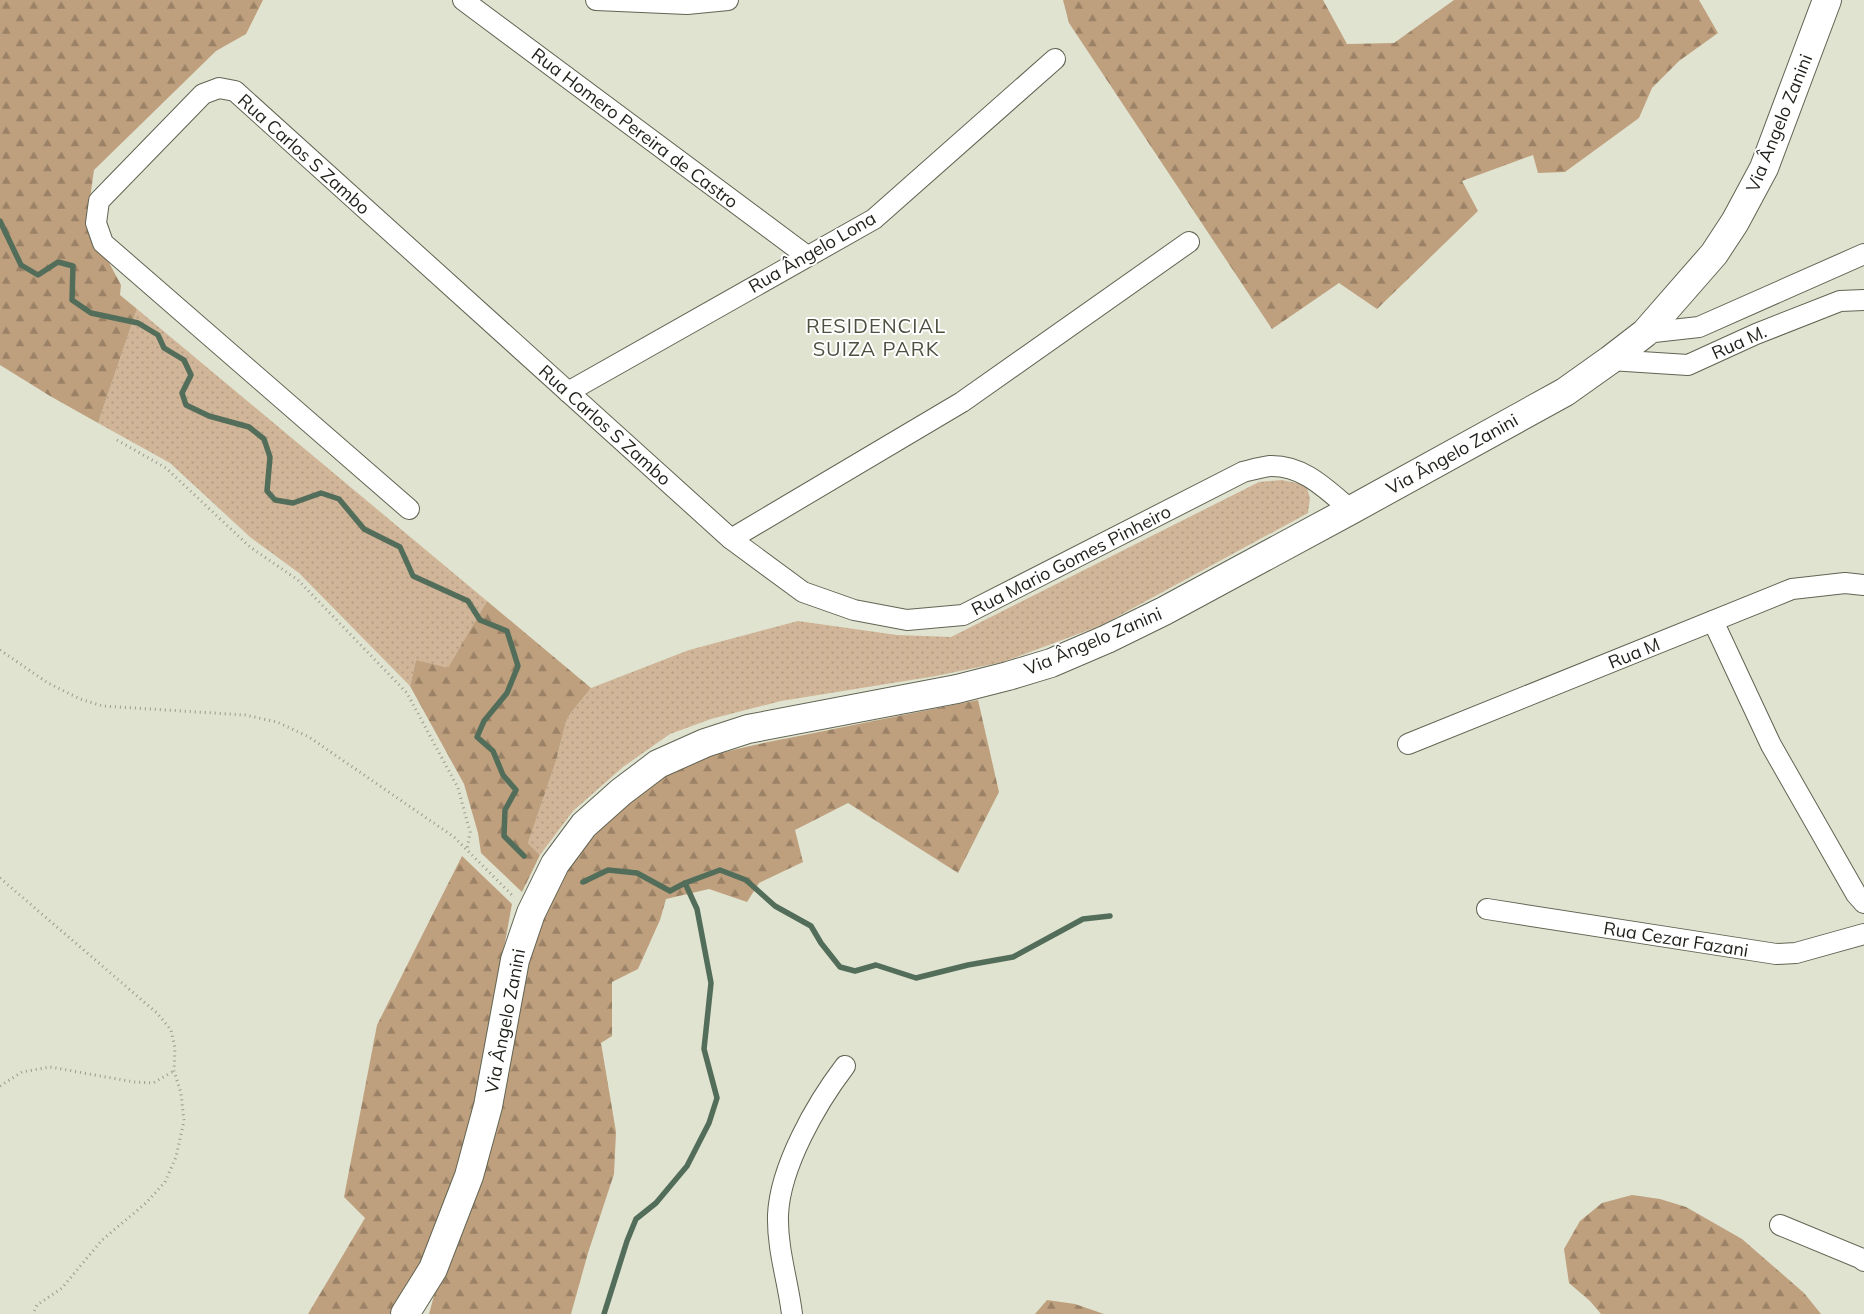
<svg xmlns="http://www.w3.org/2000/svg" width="1864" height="1314" font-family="Mulish,sans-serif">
<defs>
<pattern id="grass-dots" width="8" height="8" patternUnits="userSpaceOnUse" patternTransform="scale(1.25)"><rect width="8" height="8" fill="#d0b598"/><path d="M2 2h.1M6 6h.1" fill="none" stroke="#b29b82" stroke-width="1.8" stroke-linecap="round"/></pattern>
<pattern id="forest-firs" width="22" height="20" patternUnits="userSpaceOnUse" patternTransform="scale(1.25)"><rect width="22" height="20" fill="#bfa07e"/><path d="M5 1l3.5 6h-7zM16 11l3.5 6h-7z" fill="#9b8266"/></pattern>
</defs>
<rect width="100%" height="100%" fill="#e0e3d0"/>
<g fill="url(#grass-dots)">
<path d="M137 309 487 601 448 669 416 660 410 686 299 573 250 537 170 463 98 423Z"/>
<path d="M1282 480 1306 485 1310 498 1308 513 1102 625 1003 662 936 676 781 701 711 719 670 734 623 767 573 811 540 855 528 843 556 761 567 718 591 688 689 650 798 621 897 635 951 637 1259 482Z"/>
</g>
<g fill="url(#forest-firs)">
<path d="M0 0H263L246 34 216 51 94 170 90 199 106 257 121 285 120 295 137 309 98 423 50 396 0 365Z"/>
<path d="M1063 0H1323L1347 44 1394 43 1454 0H1699L1718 33 1679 61 1652 88 1639 118 1565 172 1538 173 1533 155 1462 181 1478 211 1377 309 1339 283 1272 329 1069 23Z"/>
<path d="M487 601 591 688 567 718 556 761 528 843 540 855 522 892 481 853 478 833 464 784 410 686 416 660 448 668Z"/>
<path d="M978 700 999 792 958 873 848 803 795 830 803 862 759 883 747 902 709 889 666 899 660 920 638 969 612 982V1036L601 1043 616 1132 614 1174 588 1253 571 1314H429L529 949C537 931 544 911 554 893 578 850 612 813 652 784 696 752 762 744 814 733 868 722 923 711 978 700Z"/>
<path d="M462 856 512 904 481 1073 463 1164 426 1264 395 1314H308L365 1218 344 1197 377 1025Z"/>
<path d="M1632 1195 1660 1199 1686 1207 1742 1239 1804 1293 1821 1314H1601L1590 1301 1569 1283 1564 1249 1580 1221 1602 1203Z"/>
<path d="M1047 1300 1075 1304 1104 1314H1035Z"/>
</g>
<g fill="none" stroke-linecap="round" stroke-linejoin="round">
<g stroke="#526e5a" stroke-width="5.5">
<path d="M0 221 21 265 38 275 58 262 73 266 72 300 91 313 138 323 158 335 164 348 184 360 191 375 182 393 186 405 209 416 249 427 264 439 270 457 267 491 275 500 293 503 321 493 339 499 364 529 400 547 413 576 468 601 480 620 507 631 518 666 507 693 484 721 477 737 493 751 503 775 516 790 505 810 504 836 524 856"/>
<path d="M583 882 608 870 637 873 670 891 685 883 720 870 746 880 775 906 811 926 821 943 840 967 855 971 876 965 916 978 968 965 1013 957 1083 919 1110 916"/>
<path d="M604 1314 627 1241 636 1219 656 1203 687 1166 709 1123 717 1098 704 1049 711 983 697 909 685 883"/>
</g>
<defs>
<g id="street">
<path d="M463 0 807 256"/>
<path d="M596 0 687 4 728 0"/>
<path d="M1645 333 1699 327 1864 254"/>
<path d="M1610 360 1688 365 1756 334 1840 301 1864 300"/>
<path d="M568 392 874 219 1055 59"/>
<path d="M409 509 103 243 96 223 99 201 203 94 219 88 235 91 731 539 803 592 854 610 907 620 963 615 1243 472C1251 470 1261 467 1270 466 1304 465 1327 490 1351 510"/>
<path d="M731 539 962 402 1189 242"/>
<path d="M1713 621 1771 745 1856 894 1864 903"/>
<path d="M1408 744 1792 589 1845 583 1864 585"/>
<path d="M1487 909 1776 954 1796 953 1864 934"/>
<path d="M1780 1225 1860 1258 1864 1261"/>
<path d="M792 1314C788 1281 777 1249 778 1215 780 1167 816 1104 845 1066"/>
</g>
<path id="secondary" d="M405 1314 433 1269 469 1176 488 1106 515 960 531 913 555 864 584 825 621 792 658 764 705 743 748 729 957 689 1008 676 1051 663 1107 639 1164 611 1351 510 1565 392 1610 360 1645 333 1714 254 1735 222 1764 168 1827 0"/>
</defs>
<use href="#street" stroke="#626453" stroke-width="22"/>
<use href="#secondary" stroke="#626453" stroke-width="30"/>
<g stroke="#999b8d" stroke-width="3" stroke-dasharray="1 4" stroke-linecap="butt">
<path d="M117 440 166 468 250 547 298 580 407 693 458 788 470 832 467 850"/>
<path d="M0 650 48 683 80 699 103 706 245 715 277 722 309 737 454 837 514 897"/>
<path d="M0 878 157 1013 171 1030 175 1048 174 1071 181 1093 184 1121 176 1157 165 1182 146 1203 102 1240 62 1288 37 1305 33 1314"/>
<path d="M0 1086 22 1072 50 1067 134 1082 153 1083 174 1071"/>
</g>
<use href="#street" stroke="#fff" stroke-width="20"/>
<use href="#secondary" stroke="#fff" stroke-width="28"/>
</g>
<g text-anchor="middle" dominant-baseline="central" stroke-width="4" stroke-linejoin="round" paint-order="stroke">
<g font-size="18" fill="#1f2019" stroke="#fff">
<text transform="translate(1779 123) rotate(-68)">Via Ângelo Zanini</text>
<text transform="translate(635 128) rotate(37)">Rua Homero Pereira de Castro</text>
<text transform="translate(304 154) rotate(42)">Rua Carlos S Zambo</text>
<text transform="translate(812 252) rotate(-30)">Rua Ângelo Lona</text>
<text transform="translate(1739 342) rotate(-24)">Rua M.</text>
<text transform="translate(605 425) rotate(42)">Rua Carlos S Zambo</text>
<text transform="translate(1452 454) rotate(-29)">Via Ângelo Zanini</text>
<text transform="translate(1071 560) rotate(-27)">Rua Mario Gomes Pinheiro</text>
<text transform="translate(1093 641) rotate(-23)">Via Ângelo Zanini</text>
<text transform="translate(1634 653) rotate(-22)">Rua M</text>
<text transform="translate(1676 939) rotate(9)">Rua Cezar Fazani</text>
<text transform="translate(505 1021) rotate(-79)">Via Ângelo Zanini</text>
</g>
<g font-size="20" letter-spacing="1" fill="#4d4f3f" stroke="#fff">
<text x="876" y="325">RESIDENCIAL<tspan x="876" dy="23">SUIZA PARK</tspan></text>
</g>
</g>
</svg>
